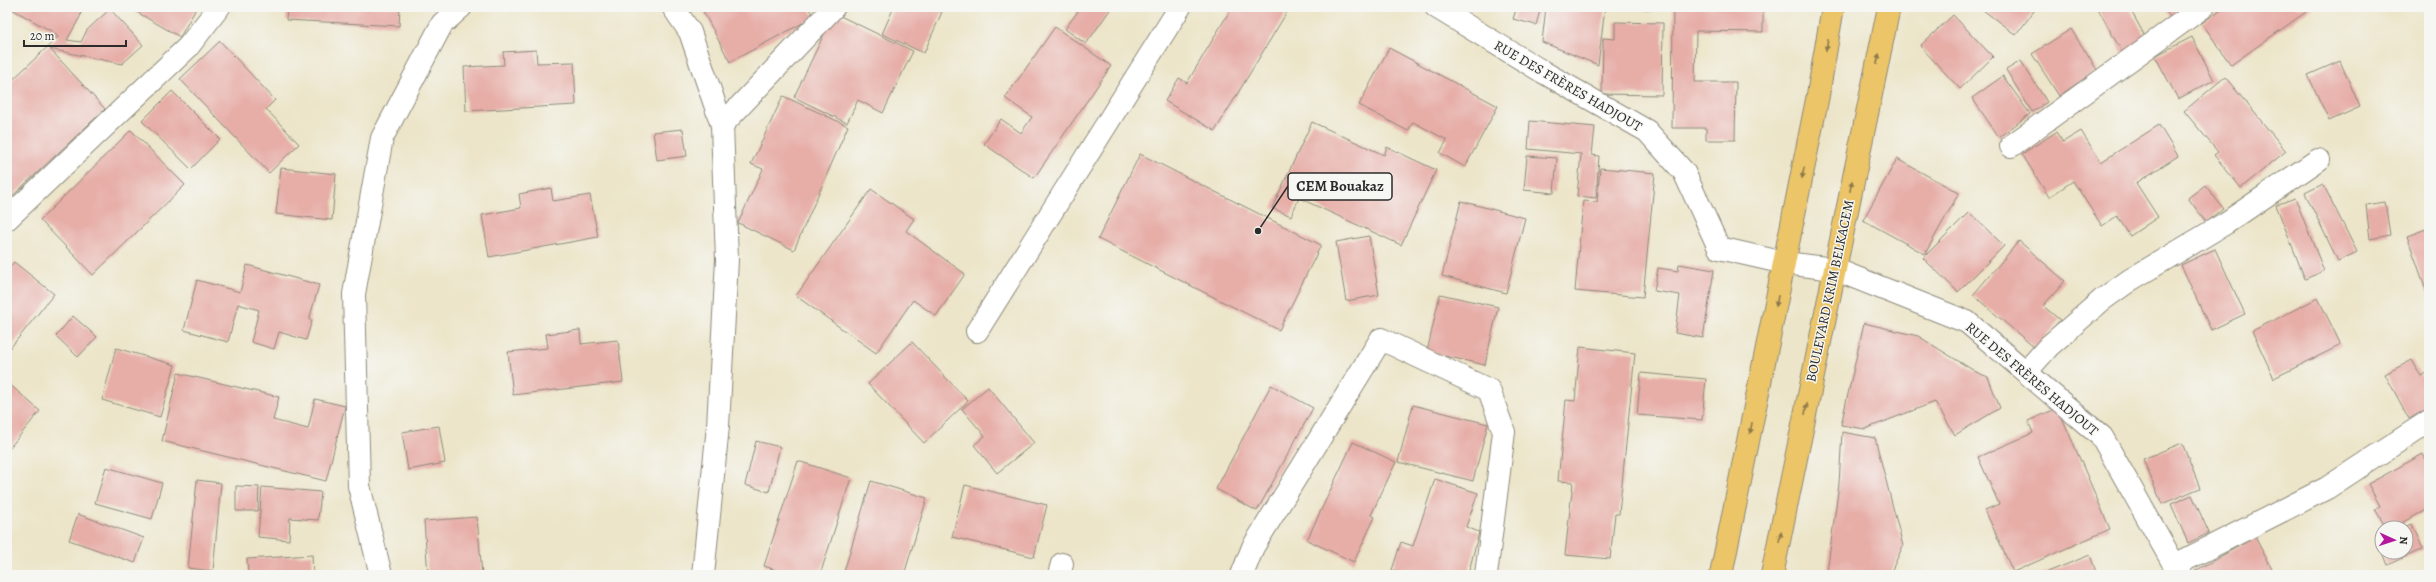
<svg xmlns="http://www.w3.org/2000/svg" width="2436" height="582" font-family="Alegreya,serif">
<rect width="100%" height="100%" fill="#f6f6f2"/>
<filter id="ink" filterUnits="userSpaceOnUse"><feTurbulence type="fractalNoise" baseFrequency=".025" numOctaves="2"/><feDisplacementMap in="SourceGraphic" scale="8" xChannelSelector="R" yChannelSelector="G"/><feConvolveMatrix kernelMatrix="1 2 1 2 8 2 1 2 1" color-interpolation-filters="sRGB"/></filter>
<filter id="wash" filterUnits="userSpaceOnUse"><feTurbulence type="fractalNoise" baseFrequency=".012" numOctaves="4" result="noise"/><feDisplacementMap in="SourceGraphic" scale="16" xChannelSelector="R" yChannelSelector="G"/><feGaussianBlur stdDeviation="0.9" result="paint"/><feColorMatrix in="noise" values="0 0 0 0 0 0 0 0 0 0 0 0 0 0 0 0 0 1.4 0 .05"/><feComposite in="paint" operator="in"/></filter>
<g filter="url(#wash)">
<rect width="100%" height="100%" fill="#ece5c9"/>
<g id="blocks">
<g fill="#e7ada7">
<path d="M8 7H82L80 17 67 40 81 42 87 30 110 9 143 45 122 64 50 49 105 109 7 201V85L58 37 53 32Z"/>
<path d="M128 7H197L180 37Z"/>
<path d="M287 7H400L399 26 286 20Z"/>
<path d="M701 7H808L814 17 730 62Z"/>
<path d="M894 7H929L942 12 924 53 882 34Z"/>
<path d="M1081 7H1112L1086 44 1065 29Z"/>
<path d="M1232 7H1290L1215 131 1165 101 1179 78 1187 83Z"/>
<path d="M1517 7H1541L1536 25 1513 19Z"/>
<path d="M1546 7H1605L1598 65 1542 42Z"/>
<rect x="1618" y="7" width="41" height="2"/>
<path d="M1673 7H1763V32L1696 31 1695 82H1736L1735 140H1706V128H1672Z"/>
<path d="M1979 7H2037L2016 35Z"/>
<path d="M2097 7H2129L2147 40 2123 54Z"/>
<path d="M2162 7H2189L2173 20Z"/>
<path d="M2224 7H2313L2231 65 2202 23Z"/>
<path d="M834 13 913 51 883 113 858 100 847 123 794 97Z"/>
<path d="M1953 15 1993 57 1960 89 1920 46Z"/>
<path d="M1615 22 1663 23 1662 95 1602 94 1603 38 1615 39Z"/>
<path d="M1055 27 1111 66 1034 178 984 144 1001 119 1021 133 1032 117 1005 98Z"/>
<path d="M2071 29 2097 70 2059 96 2032 54Z"/>
<path d="M2192 37 2214 80 2178 99 2155 56Z"/>
<path d="M220 41 275 100 266 109 299 144 269 173 180 79Z"/>
<path d="M1389 48 1498 106 1465 167 1440 153 1447 140 1413 122 1408 131 1359 105Z"/>
<path d="M536 50 537 63 574 62 576 105 466 111 464 67 504 65 503 52Z"/>
<path d="M2021 61 2047 102 2032 112 2006 70Z"/>
<path d="M2340 61 2360 107 2329 121 2308 75Z"/>
<path d="M2003 76 2030 114 1999 137 1972 98Z"/>
<path d="M2225 77 2286 151 2241 188 2214 155 2218 152 2184 111Z"/>
<path d="M172 91 220 139 191 169 142 121Z"/>
<path d="M783 96 848 126 794 250 738 223 763 169 751 164Z"/>
<path d="M1530 121 1595 127 1592 155 1599 156 1596 198 1577 196 1581 154 1528 149Z"/>
<path d="M1312 122 1384 155 1387 147 1436 170 1401 245 1299 198 1291 216 1272 208Z"/>
<path d="M2159 125 2178 156 2136 183 2158 217 2130 236 2117 216 2102 226 2073 181 2049 197 2022 154 2056 132 2063 142 2081 131 2101 162Z"/>
<path d="M683 129 687 156 657 160 653 132Z"/>
<path d="M131 130 185 185 93 275 40 220Z"/>
<path d="M1140 154 1321 245 1279 330 1098 239Z"/>
<path d="M1527 156 1557 158 1554 193 1524 190Z"/>
<path d="M1897 159 1959 193 1925 254 1863 220Z"/>
<path d="M281 168 336 174 332 220 276 214Z"/>
<path d="M1600 168 1655 173 1643 297 1575 291 1583 201 1597 202Z"/>
<path d="M2323 184 2357 252 2338 261 2305 193Z"/>
<path d="M2205 185 2223 208 2206 222 2188 198Z"/>
<path d="M551 188 553 201 590 195 598 237 489 257 482 215 521 208 519 194Z"/>
<path d="M871 189 914 219 906 231 965 274 936 316 913 300 876 353 796 296Z"/>
<path d="M2295 198 2324 271 2305 279 2276 205Z"/>
<path d="M1461 201 1525 218 1506 293 1442 276Z"/>
<path d="M2385 202 2390 235 2370 239 2366 205Z"/>
<path d="M1969 212 2004 246 1958 292 1923 258Z"/>
<path d="M2429 228V298L2407 236Z"/>
<path d="M1369 236 1379 295 1346 301 1336 242Z"/>
<path d="M2019 241 2065 281 2043 306 2060 320 2036 349 1973 295Z"/>
<path d="M2215 249 2245 314 2211 330 2181 265Z"/>
<path d="M14 262 54 294 7 352V271Z"/>
<path d="M1679 264 1714 270 1703 338 1675 333 1680 295 1654 291 1658 268 1678 271Z"/>
<path d="M247 265 319 285 309 320H312L306 340 279 332 274 349 251 342 259 310 238 304 228 342 184 330 197 280 240 292Z"/>
<path d="M1440 294 1498 307 1485 365 1427 352Z"/>
<path d="M2318 298 2341 345 2274 378 2252 331Z"/>
<path d="M73 316 97 337 78 357 56 336Z"/>
<path d="M1864 323 1918 336 1976 372 1988 377 2000 408 1955 435 1935 402 1865 429 1841 425Z"/>
<path d="M580 330 581 344 618 340 623 382 513 395 508 352 548 348 546 334Z"/>
<path d="M912 342 968 401 924 443 868 384Z"/>
<path d="M1580 347 1635 353 1619 514H1615L1610 559 1565 555 1573 482 1558 481 1566 400 1575 401Z"/>
<path d="M116 348 175 365 160 417 102 400Z"/>
<path d="M2412 360 2421 376 2429 372V408L2409 419 2385 374Z"/>
<path d="M178 373 279 397 273 420 308 429 315 399 345 406 326 481 162 441Z"/>
<path d="M1641 373 1706 379 1702 420 1637 415Z"/>
<path d="M7 382 40 411 7 451Z"/>
<path d="M1271 385 1313 408 1257 511 1216 489Z"/>
<path d="M988 387 1034 443 997 473 974 445 985 436 962 409Z"/>
<path d="M1413 405 1488 424 1473 481 1398 462Z"/>
<path d="M2058 408 2110 529 2013 572 1985 510 1999 504 1978 457 2033 433 2028 421Z"/>
<path d="M439 426 445 463 408 470 402 432Z"/>
<path d="M1842 432 1875 438 1903 546 1890 574 1827 572 1839 484Z"/>
<path d="M756 441 780 447 769 492 745 485Z"/>
<path d="M1353 442 1396 462 1371 515 1375 517 1354 562 1307 540Z"/>
<path d="M2182 443 2200 488 2162 504 2143 459Z"/>
<path d="M2423 454 2429 465V508L2394 528H2386L2375 509 2380 506 2368 484Z"/>
<path d="M798 461 851 478 820 575H791L764 566Z"/>
<path d="M106 467 162 483 152 519 95 503Z"/>
<path d="M1435 479 1478 493 1466 527 1479 532 1468 575H1407L1392 570 1401 542 1413 546Z"/>
<path d="M197 480 221 483 213 571 188 568Z"/>
<path d="M871 481 927 498 904 575H843Z"/>
<path d="M965 485 1047 505 1034 557 952 537Z"/>
<path d="M236 486 259 487 258 511H236Z"/>
<path d="M262 487 321 492 318 520 290 518 289 540 258 537Z"/>
<path d="M2192 495 2209 533 2188 543 2171 504Z"/>
<path d="M78 514 144 538 135 563 69 540Z"/>
<path d="M477 517 482 574 428 575 424 521Z"/>
<path d="M2412 524 2423 549 2387 565 2377 540 2382 538V552H2406V527Z"/>
<path d="M2255 537 2275 575H2197L2195 571Z"/>
<path d="M312 555 313 575H248L247 559Z"/>
<path d="M2090 555 2097 575H2040Z"/>
</g>
</g>
</g>
<g filter="url(#ink)">
<use href="#blocks" fill-opacity="0" stroke="#8c887a" stroke-width="1"/>
<g fill="none" stroke-linecap="round" stroke-linejoin="round">
<defs>
<g id="minor">
<path d="M673 7 690 32 722 125 727 260 718 426 703 575"/>
<path d="M1436 7 1543 72 1647 131 1684 172 1719 248 1785 263 1834 269 1967 322 2102 437 2180 575"/>
<path d="M722 125 834 7"/>
<path d="M2011 146 2203 7"/>
<path d="M7 219 188 47 219 7"/>
<path d="M977 331 1180 7"/>
<path d="M2026 372 2049 346 2102 300 2130 280 2226 223 2318 160"/>
<path d="M2175 565 2327 488 2429 421"/>
<path d="M381 575 359 486 354 294 382 138 442 24 461 7"/>
<path d="M1059 575 1062 564"/>
<path d="M1242 575 1253 547 1381 339 1489 390 1504 432 1486 575"/>
</g>
<g id="primary">
<path d="M1721 575 1818 95 1833 7"/>
<path d="M1772 575 1889 7"/>
</g>
</defs>
<use href="#minor" stroke="#8c887a" stroke-width="24"/>
<use href="#primary" stroke="#8c887a" stroke-width="24"/>
<use href="#minor" stroke="#fff" stroke-width="22"/>
<use href="#primary" stroke="#ecc569" stroke-width="22"/>
</g>
<defs><path id="oneway-solid" d="M-6-.8H1V-3.2L6.5 0L1 3.2V.8H-6Z"/></defs>
<g fill="#8c784a">
<use href="#oneway-solid" transform="translate(1827 45) rotate(100)"/>
<use href="#oneway-solid" transform="translate(1878 59) rotate(-78)"/>
<use href="#oneway-solid" transform="translate(1803 173) rotate(101)"/>
<use href="#oneway-solid" transform="translate(1851 186) rotate(-78)"/>
<use href="#oneway-solid" transform="translate(1777 301) rotate(101)"/>
<use href="#oneway-solid" transform="translate(1806 409) rotate(-79)"/>
<use href="#oneway-solid" transform="translate(1751 428) rotate(101)"/>
<use href="#oneway-solid" transform="translate(1780 537) rotate(-79)"/>
</g>
</g>
<g text-anchor="middle" dominant-baseline="central" stroke-width="3" stroke-linejoin="round" paint-order="stroke">
<g font-size="14" fill="#2b2b2b" stroke="#f6f6f2">
<text transform="translate(1568 86) rotate(30)">RUE DES FRÈRES HADJOUT</text>
<text transform="translate(1830 291) rotate(-78)">BOULEVARD KRIM BELKACEM</text>
<text transform="translate(2032 379) rotate(40)">RUE DES FRÈRES HADJOUT</text>
</g>
</g>
<path fill="none" stroke="#2b2b2b" stroke-width="1.5" d="M1258 231L1288 186"/>
<circle fill="#2b2b2b" stroke="#f6f6f2" stroke-width="1.5" cx="1258" cy="231" r="4"/>
<rect fill="#f6f6f2" stroke="#2b2b2b" stroke-width="1.5" x="1288" y="173" width="104" height="27" rx="4"/>
<g font-size="15" text-anchor="middle" font-weight="bold" fill="#2b2b2b">
<text x="1340" y="191">CEM Bouakaz</text>
</g>
<rect width="2436" height="582" fill="none" stroke="#f6f6f2" stroke-width="24"/>
<g transform="translate(2394 540) rotate(93)"><circle r="19" fill="#f6f6f2" stroke="#a5a5a2"/>
<path d="M0-3L7 15L0 10L-7 15Z" fill="#b5179e"/>
<text y="-6" font-size="11" font-weight="bold" text-anchor="middle" fill="#2b2b2b">N</text>
</g>
<path d="M24 40v6h102v-6" fill="none" stroke="#2b2b2b" stroke-width="2"/>
<text x="30" y="40" font-size="12" fill="#2b2b2b" stroke="#f6f6f2" stroke-width="3" paint-order="stroke">20 m</text>
</svg>
